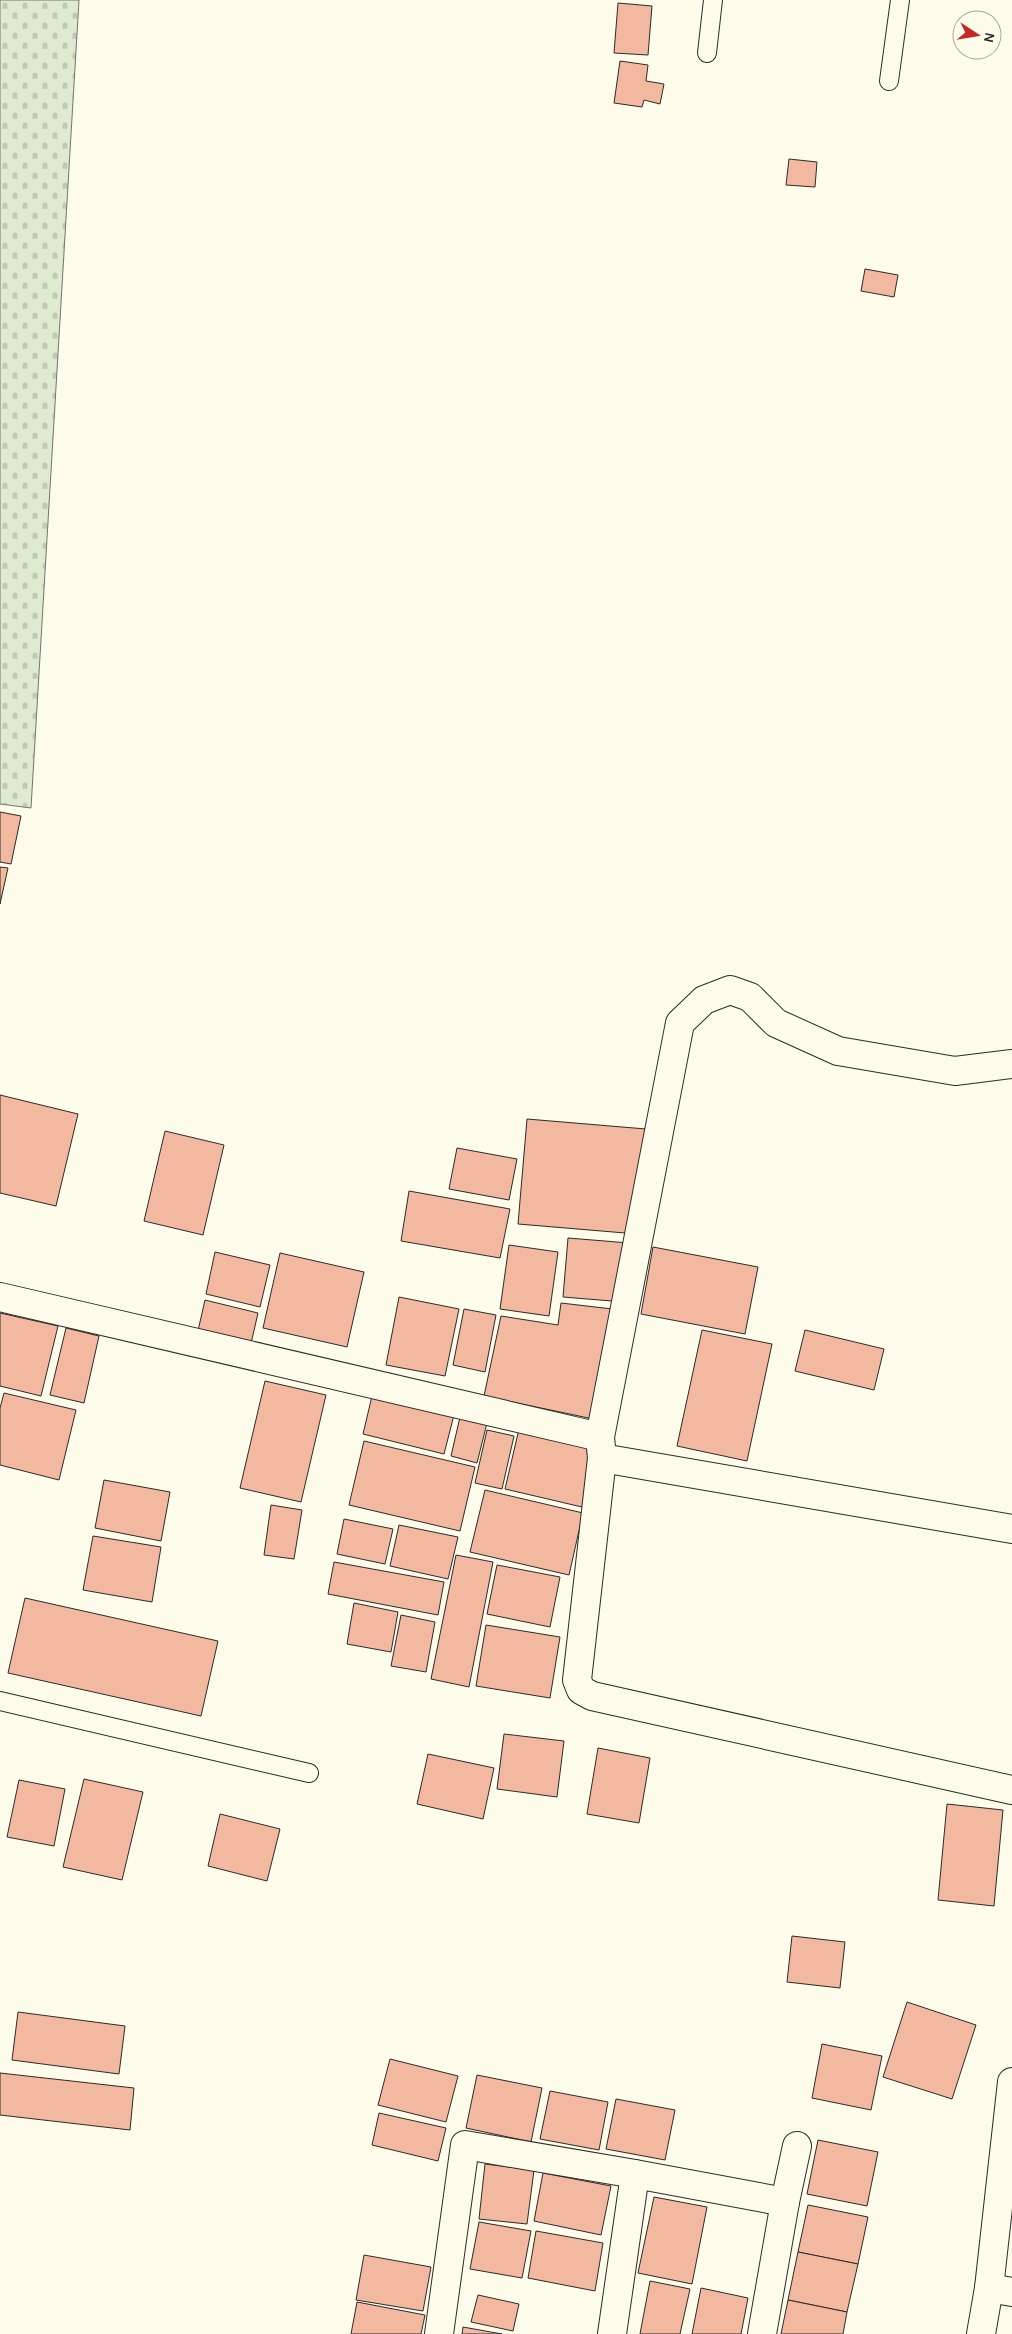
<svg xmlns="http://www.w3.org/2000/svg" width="1012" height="2334" font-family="Karla,sans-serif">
<defs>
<pattern id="cemetery-stones" width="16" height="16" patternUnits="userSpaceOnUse" patternTransform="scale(1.25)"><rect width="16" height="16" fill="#deebd1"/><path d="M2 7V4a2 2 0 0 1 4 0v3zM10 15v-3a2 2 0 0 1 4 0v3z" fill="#bfcab4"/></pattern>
</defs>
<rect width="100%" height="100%" fill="#fdfbea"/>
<path fill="url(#cemetery-stones)" stroke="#74746e" d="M0 0H79L31 808 0 804Z"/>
<g fill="#f2b8a0" stroke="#2b2b2b">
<path d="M618 3 652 6 648 55 614 53Z"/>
<path d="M620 61 648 65 646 81 664 84 660 104 644 100 642 107 614 103Z"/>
<path d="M789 159 817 162 815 187 786 185Z"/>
<path d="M865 269 898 275 894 297 861 291Z"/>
<path d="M0 812 21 816 11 864 0 862Z"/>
<path d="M0 867 8 868 0 904Z"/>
<path d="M0 1095 78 1114 56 1206 0 1193Z"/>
<path d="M527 1119 646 1129 637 1234 518 1224Z"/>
<path d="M165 1131 224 1145 203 1235 144 1221Z"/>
<path d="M457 1148 517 1159 509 1200 449 1189Z"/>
<path d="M409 1191 510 1209 500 1258 401 1241Z"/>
<path d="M568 1238 629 1243 624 1302 563 1297Z"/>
<path d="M509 1245 558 1252 549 1316 500 1309Z"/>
<path d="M653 1247 758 1267 745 1334 641 1314Z"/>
<path d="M215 1252 270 1265 260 1307 206 1294Z"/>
<path d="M280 1253 364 1272 347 1347 263 1328Z"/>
<path d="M399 1297 459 1309 445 1376 386 1365Z"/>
<path d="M205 1300 258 1313 250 1348 197 1335Z"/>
<path d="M561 1303 621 1310 598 1420 484 1396 501 1316 558 1325Z"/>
<path d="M464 1309 496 1315 485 1372 453 1365Z"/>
<path d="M0 1313 58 1326 41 1396 0 1386Z"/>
<path d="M66 1328 99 1336 84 1403 50 1395Z"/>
<path d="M702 1330 772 1344 747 1461 677 1446Z"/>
<path d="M805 1330 884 1349 874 1390 795 1371Z"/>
<path d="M265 1381 326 1395 301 1502 240 1488Z"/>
<path d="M4 1393 76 1410 59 1480 0 1465V1408Z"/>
<path d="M372 1396 454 1415 444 1454 363 1434Z"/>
<path d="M460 1417 487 1423 477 1463 451 1456Z"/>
<path d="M519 1429 596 1448 582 1507 505 1489Z"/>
<path d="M487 1430 514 1436 502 1489 475 1483Z"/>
<path d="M364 1441 475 1467 460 1531 349 1505Z"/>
<path d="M104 1480 170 1492 161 1541 95 1528Z"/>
<path d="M485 1490 583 1513 569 1575 470 1552Z"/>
<path d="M271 1505 302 1510 294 1559 264 1555Z"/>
<path d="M344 1519 393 1529 385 1564 337 1554Z"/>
<path d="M399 1525 458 1537 448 1579 390 1566Z"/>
<path d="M93 1536 161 1547 152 1602 83 1590Z"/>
<path d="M456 1555 493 1562 469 1687 431 1679Z"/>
<path d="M334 1562 444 1582 438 1615 328 1594Z"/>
<path d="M497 1565 560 1577 550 1627 487 1614Z"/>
<path d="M25 1598 218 1641 201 1716 8 1673Z"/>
<path d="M354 1603 398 1612 391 1652 347 1644Z"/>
<path d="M401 1615 435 1622 426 1672 391 1666Z"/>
<path d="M486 1625 560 1637 550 1698 476 1686Z"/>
<path d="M504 1734 564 1741 557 1797 497 1789Z"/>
<path d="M598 1748 650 1758 639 1823 587 1814Z"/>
<path d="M428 1754 494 1768 483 1819 417 1804Z"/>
<path d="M84 1779 143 1792 122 1880 63 1867Z"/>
<path d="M19 1780 65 1789 54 1846 7 1837Z"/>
<path d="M947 1804 1003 1810 994 1906 938 1900Z"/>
<path d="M220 1814 280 1829 267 1881 208 1866Z"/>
<path d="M792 1936 845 1942 840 1988 787 1982Z"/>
<path d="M907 2002 976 2025 952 2099 883 2077Z"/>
<path d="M18 2012 125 2026 119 2074 12 2060Z"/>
<path d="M822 2044 882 2056 871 2110 812 2098Z"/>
<path d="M390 2059 458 2076 446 2122 378 2105Z"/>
<path d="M0 2073 134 2088 130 2130 0 2115Z"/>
<path d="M477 2075 542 2088 531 2142 466 2128Z"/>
<path d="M550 2091 608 2102 599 2150 540 2139Z"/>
<path d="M616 2099 675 2110 665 2160 606 2149Z"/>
<path d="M379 2113 446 2128 438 2161 372 2145Z"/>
<path d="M818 2140 878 2152 867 2206 807 2194Z"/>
<path d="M485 2164 534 2170 527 2224 479 2219Z"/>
<path d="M543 2173 611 2186 601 2235 534 2221Z"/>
<path d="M654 2197 707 2207 692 2284 638 2273Z"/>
<path d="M808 2205 868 2217 858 2264 798 2252Z"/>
<path d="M479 2222 531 2231 522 2278 470 2269Z"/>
<path d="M536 2231 603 2243 595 2291 528 2278Z"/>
<path d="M798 2252 858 2264 847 2312 788 2300Z"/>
<path d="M364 2255 431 2267 423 2311 356 2300Z"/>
<path d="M650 2281 690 2289 680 2334H640Z"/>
<path d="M701 2288 748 2298 741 2334H692Z"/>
<path d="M478 2295 519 2304 513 2331 471 2322Z"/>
<path d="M788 2300 847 2312 843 2334H781Z"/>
<path d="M357 2302 425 2315 421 2334H351Z"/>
<path d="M463 2327 502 2334H462Z"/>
</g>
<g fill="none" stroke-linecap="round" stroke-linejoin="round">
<defs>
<g id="service">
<path d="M707 53 713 0"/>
<path d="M889 81 900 0"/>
<path d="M0 1701 309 1773"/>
</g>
<g id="minor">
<path d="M1012 1064 955 1071 838 1051 776 1023 750 997 730 990 704 1000 680 1023 600 1437 602 1458 577 1680 581 1690 592 1696 1012 1790"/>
<path d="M0 1297 600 1437"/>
<path d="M602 1458 1012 1529"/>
<path d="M989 2288 1012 2292"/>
<path d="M439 2334 465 2145 635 2174 785 2202"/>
<path d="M612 2334 635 2174"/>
<path d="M762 2334 785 2202 797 2146"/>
<path d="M981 2334 989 2288 1012 2082"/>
</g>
</defs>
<use href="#service" stroke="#2b2b2b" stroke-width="20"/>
<use href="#minor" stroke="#2b2b2b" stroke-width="30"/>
<use href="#service" stroke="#fdfbea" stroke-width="18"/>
<use href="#minor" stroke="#fdfbea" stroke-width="28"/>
</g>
<g transform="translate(977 35) rotate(102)"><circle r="24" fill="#fdfbea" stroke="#a9a89e"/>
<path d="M0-4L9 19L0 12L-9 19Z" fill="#c62828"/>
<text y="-8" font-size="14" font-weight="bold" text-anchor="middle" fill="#2b2b2b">N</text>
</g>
</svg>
